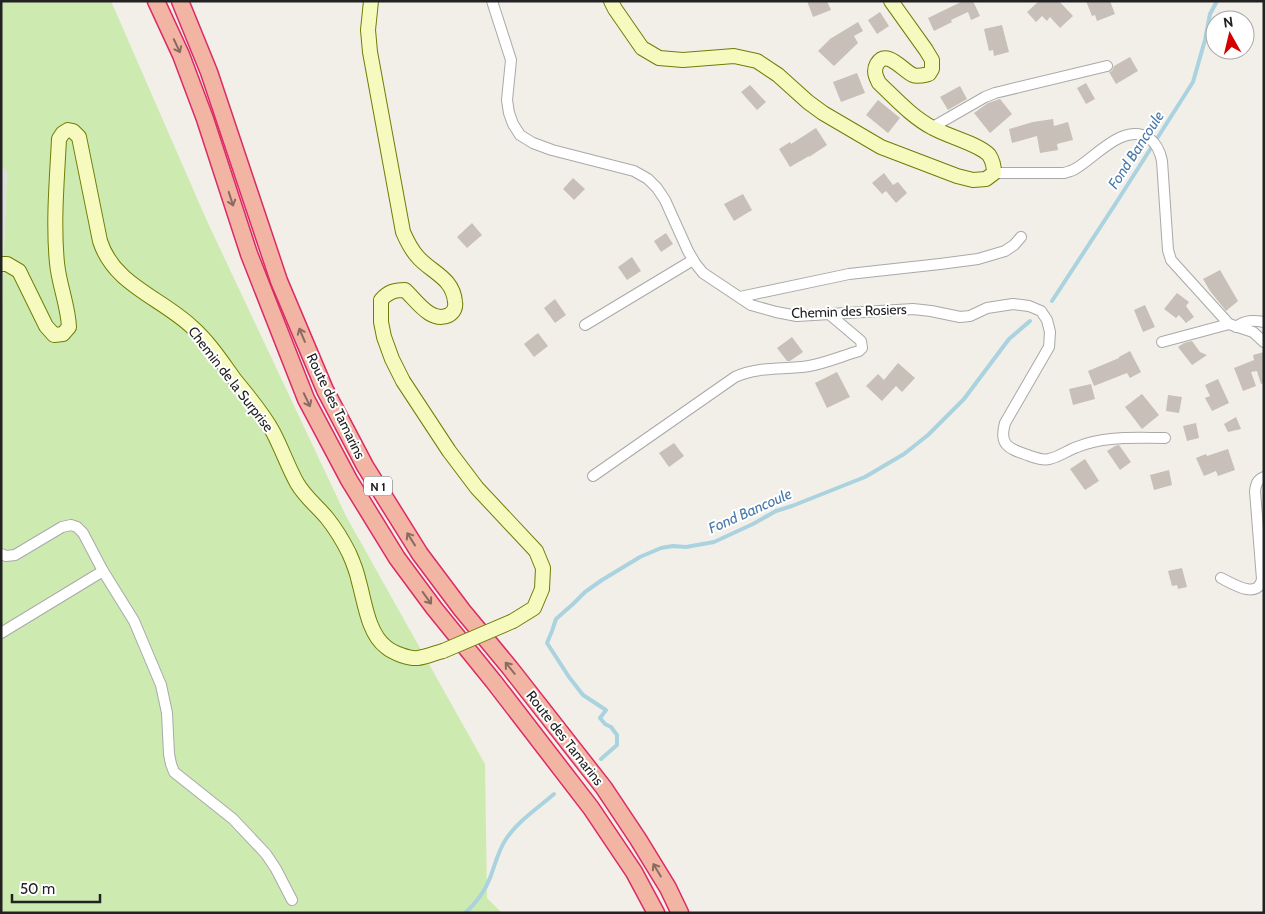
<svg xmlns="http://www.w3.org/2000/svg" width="1265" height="914" font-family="Cabin,sans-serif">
<rect width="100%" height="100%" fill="#f2efe9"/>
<path fill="#e0dfdf" d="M1 165 7 170 1 331Z"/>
<path fill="#cdebb0" d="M1 1H111L207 221 346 516 485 764 487 898 502 913H1V331L7 171 1 165Z"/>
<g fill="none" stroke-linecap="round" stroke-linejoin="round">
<g stroke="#aad3df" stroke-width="4">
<path d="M1052 301 1116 203 1193 82 1205 40 1210 14 1217 1"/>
<path d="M601 759 617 745V735L611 727 605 724 600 718 606 710 583 695 569 677 547 643 552 631 556 619 573 604 585 592 602 580 640 557 661 548 673 546 686 547 714 542 753 524 776 511 792 506 865 477 904 454 928 435 964 399 1009 339 1030 321"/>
<path d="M465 913C475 904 485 891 490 878 495 865 498 851 506 839 518 821 538 808 554 794"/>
</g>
</g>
<g fill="#c7bfb8">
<path d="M807 1H827L831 10 813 17Z"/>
<path d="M963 1H973L980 16 971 20 968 12 951 20 952 22 934 31 928 18Z"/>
<path d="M1039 1H1059L1073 16 1060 28 1050 17 1047 21 1042 16 1036 22 1027 12Z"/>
<path d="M1086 1H1110L1115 14 1097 21 1095 15 1092 16Z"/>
<path d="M880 12 889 26 877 34 868 20Z"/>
<path d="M858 22 863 31 854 36 858 43 834 66 818 51 830 39Z"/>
<path d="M1002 25 1009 52 994 56 993 50 989 51 984 29Z"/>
<path d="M1130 57 1138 71 1116 84 1109 72 1112 71 1114 66Z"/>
<path d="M857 73 865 93 841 102 833 82Z"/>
<path d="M1086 83 1095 99 1086 104 1077 88Z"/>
<path d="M750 85 766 102 757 110 741 92Z"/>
<path d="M960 86 967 99 948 110 940 97Z"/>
<path d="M1000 99 1012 114 990 133 974 113 988 103Z"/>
<path d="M878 100 900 118 888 133 866 115Z"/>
<path d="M1053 119 1054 126 1068 122 1073 140 1057 144 1058 150 1040 153 1037 136 1012 143 1009 129 1033 122Z"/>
<path d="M816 128 827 145 809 157V156L790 167 779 149 790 142 791 144Z"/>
<path d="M884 173 893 185 898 182 907 193 896 203 886 191 882 194 872 183Z"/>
<path d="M573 178 585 189 574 200 563 189Z"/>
<path d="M743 194 752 210 734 221 724 204Z"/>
<path d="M472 223 482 235 467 248 457 237Z"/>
<path d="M666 233 673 244 661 252 654 241Z"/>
<path d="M632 257 641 271 627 280 618 267Z"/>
<path d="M1220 270 1238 301 1226 311 1210 291 1203 279Z"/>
<path d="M1177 293 1189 302 1186 306 1194 317 1186 323 1179 315 1176 318 1164 309Z"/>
<path d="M555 299 566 315 555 323 544 308Z"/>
<path d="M1145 305 1155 327 1143 332 1134 310Z"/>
<path d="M538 333 548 346 534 357 524 344Z"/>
<path d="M792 337 803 352 790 361H787L777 348Z"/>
<path d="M1192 341 1200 352 1207 355 1192 365 1178 347 1184 343Z"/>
<path d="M1130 351 1141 372 1130 378 1127 373 1094 386 1088 371 1119 358V357Z"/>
<path d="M1264 352V383L1261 384 1257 371 1251 372 1256 386 1243 391 1234 368 1254 360 1253 355Z"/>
<path d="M898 363 915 378 902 392 896 386 882 401 866 386 878 374 884 380Z"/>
<path d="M837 372 850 397 827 408 815 383Z"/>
<path d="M1218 379 1229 403 1212 411 1205 398 1210 396 1205 385Z"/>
<path d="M1091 384 1095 399 1073 405 1069 389Z"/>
<path d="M1142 394 1159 415 1142 429 1125 407Z"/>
<path d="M1168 395 1182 397 1179 413 1166 411Z"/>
<path d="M1236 417 1241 429 1228 432 1224 424Z"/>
<path d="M1196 423 1199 438 1187 441 1183 426Z"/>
<path d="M674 443 684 456 669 467 659 453Z"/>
<path d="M1119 445 1131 462 1120 470 1107 451 1115 446Z"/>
<path d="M1228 449 1235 470 1218 476 1216 471 1204 476 1196 458 1206 454 1207 456Z"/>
<path d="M1085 459 1099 481 1085 490 1070 469Z"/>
<path d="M1169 470 1172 485 1154 490 1150 475Z"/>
<path d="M1182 568 1187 587 1178 589 1177 585 1172 586 1168 571Z"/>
</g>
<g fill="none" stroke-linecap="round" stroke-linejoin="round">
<defs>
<g id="minor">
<path d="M492 1 511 60 507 100 509 113 513 124 520 135 533 143 552 150 634 171 648 179 657 188 665 200 688 251 695 263 703 273 751 305 776 312 797 316 913 309 931 311 960 317 970 316 987 308 1013 304 1029 306 1041 311 1047 320 1050 332 1049 347 1005 423C998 447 1011 449 1030 456 1036 458 1043 461 1049 459 1059 457 1068 450 1077 447 1087 443 1100 440 1111 439 1129 437 1147 438 1165 438"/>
<path d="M931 128 985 97 995 93 1107 66"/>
<path d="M994 173H1064C1067 172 1072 171 1075 169 1095 158 1123 122 1149 138 1157 144 1160 151 1162 161L1168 250 1171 260 1229 324 1253 332 1264 342"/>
<path d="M740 297 849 274 940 264 978 259 1005 251 1014 245 1021 237"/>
<path d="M585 325 693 260"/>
<path d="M1236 327C1245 320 1253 320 1264 322"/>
<path d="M1162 342 1229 324"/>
<path d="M593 476 735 377C759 366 784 370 809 366 826 363 842 356 859 351L862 348 861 341 829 314"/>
<path d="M1 554 6 556 15 555 62 527 71 525 77 527 83 533 103 571 134 621 161 685 167 713 169 754 171 764 174 772 233 819 266 854 276 869 292 900"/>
<path d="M1221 578C1233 584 1258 600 1262 579L1255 491C1256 484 1257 480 1264 477"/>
<path d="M1 633 103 571"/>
</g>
<g id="secondary">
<path d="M371 1 368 30 370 52 403 232C407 241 410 248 417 256 430 272 453 277 455 302 456 307 454 312 449 315 431 324 416 300 405 290 394 290 388 292 381 300V322L384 337 392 359 403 381 449 451 477 488 536 551 543 568 542 589 534 608 513 621"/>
<path d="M611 1 615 9 642 48 659 58 683 60 734 56 757 61 778 75 808 102 823 113 881 147 957 176 973 180 986 179 994 173C994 166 993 161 989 155 979 144 947 136 933 128 912 117 896 99 879 83 876 77 873 71 877 64 887 48 903 71 913 75 918 77 924 75 929 74L932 69V60L926 50 891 1"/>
<path d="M1 264H7L19 271 46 326 54 335 63 334 69 327C68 305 59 285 57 263 53 222 57 180 59 139L63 133 68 130 73 131 79 137 100 241C114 285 160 297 192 327 209 342 222 362 235 380 248 396 263 413 273 432 282 449 288 467 297 483 305 497 317 506 327 518 335 528 343 541 349 553 353 562 357 572 359 582 365 603 368 633 386 647 393 653 409 659 418 658 426 657 435 653 443 651"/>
</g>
<g id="trunk">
<path d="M156 1 181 55 205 119 249 254 306 399 349 480 397 558 434 608 494 682 591 808 634 872 656 913"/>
<path d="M180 1 209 72 279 281 325 390 365 466 420 554 462 610 510 668 604 788 638 839 668 888 680 913"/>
</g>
</defs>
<use href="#minor" stroke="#a9a9a9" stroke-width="12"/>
<use href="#secondary" stroke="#707d05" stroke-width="16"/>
<use href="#trunk" stroke="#dc2a67" stroke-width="19"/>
<use href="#minor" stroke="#fff" stroke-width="10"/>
<use href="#secondary" stroke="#f7fabf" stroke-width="14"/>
<use href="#trunk" stroke="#f2b4a3" stroke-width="16"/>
<defs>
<path id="secondary-bridge" d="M443 651 513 621"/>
</defs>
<use href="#secondary-bridge" stroke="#707d05" stroke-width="16" stroke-linecap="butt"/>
<use href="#secondary-bridge" stroke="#f7fabf" stroke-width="14"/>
</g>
<defs><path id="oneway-shaft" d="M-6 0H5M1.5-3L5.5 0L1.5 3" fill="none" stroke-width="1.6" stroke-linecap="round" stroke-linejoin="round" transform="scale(1.25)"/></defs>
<g stroke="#8a6b62">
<use href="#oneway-shaft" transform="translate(177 46) rotate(65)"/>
<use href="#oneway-shaft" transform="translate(231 199) rotate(72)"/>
<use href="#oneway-shaft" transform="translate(302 335) rotate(-113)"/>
<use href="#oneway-shaft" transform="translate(307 400) rotate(65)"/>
<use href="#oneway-shaft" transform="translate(411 539) rotate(-122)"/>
<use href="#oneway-shaft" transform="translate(427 598) rotate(54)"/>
<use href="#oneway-shaft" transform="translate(510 668) rotate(-129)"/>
<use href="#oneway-shaft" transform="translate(657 870) rotate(-121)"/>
</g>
<g text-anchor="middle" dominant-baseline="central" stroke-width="4" stroke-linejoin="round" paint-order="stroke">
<rect fill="#fff" stroke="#646464" stroke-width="1" x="364" y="476.5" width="28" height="19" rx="4"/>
<g font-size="12" font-weight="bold" fill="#222">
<text x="378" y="486">N 1</text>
</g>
<g font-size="14" fill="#222" stroke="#fff">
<text transform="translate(849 311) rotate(-2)">Chemin des Rosiers</text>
<text transform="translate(231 379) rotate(52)">Chemin de la Surprise</text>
<text transform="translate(336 406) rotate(64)">Route des Tamarins</text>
<text transform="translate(565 738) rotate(52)">Route des Tamarins</text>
</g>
<g font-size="15" font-style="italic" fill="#4a7aab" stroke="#fff">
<text transform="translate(1136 150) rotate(-57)">Fond Bancoule</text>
<text transform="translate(750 511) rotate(-24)">Fond Bancoule</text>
</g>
</g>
<rect width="1265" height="914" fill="none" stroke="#222222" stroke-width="5"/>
<g transform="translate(1230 35) rotate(352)"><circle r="24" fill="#ffffff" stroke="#a7a7a7"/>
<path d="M0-4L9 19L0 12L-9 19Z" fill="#d40000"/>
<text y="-8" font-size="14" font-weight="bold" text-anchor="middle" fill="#222222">N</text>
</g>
<path d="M12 894v8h88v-8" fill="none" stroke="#222222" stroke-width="2.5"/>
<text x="20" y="894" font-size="15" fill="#222222" stroke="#ffffff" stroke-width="4" paint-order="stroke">50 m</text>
</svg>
